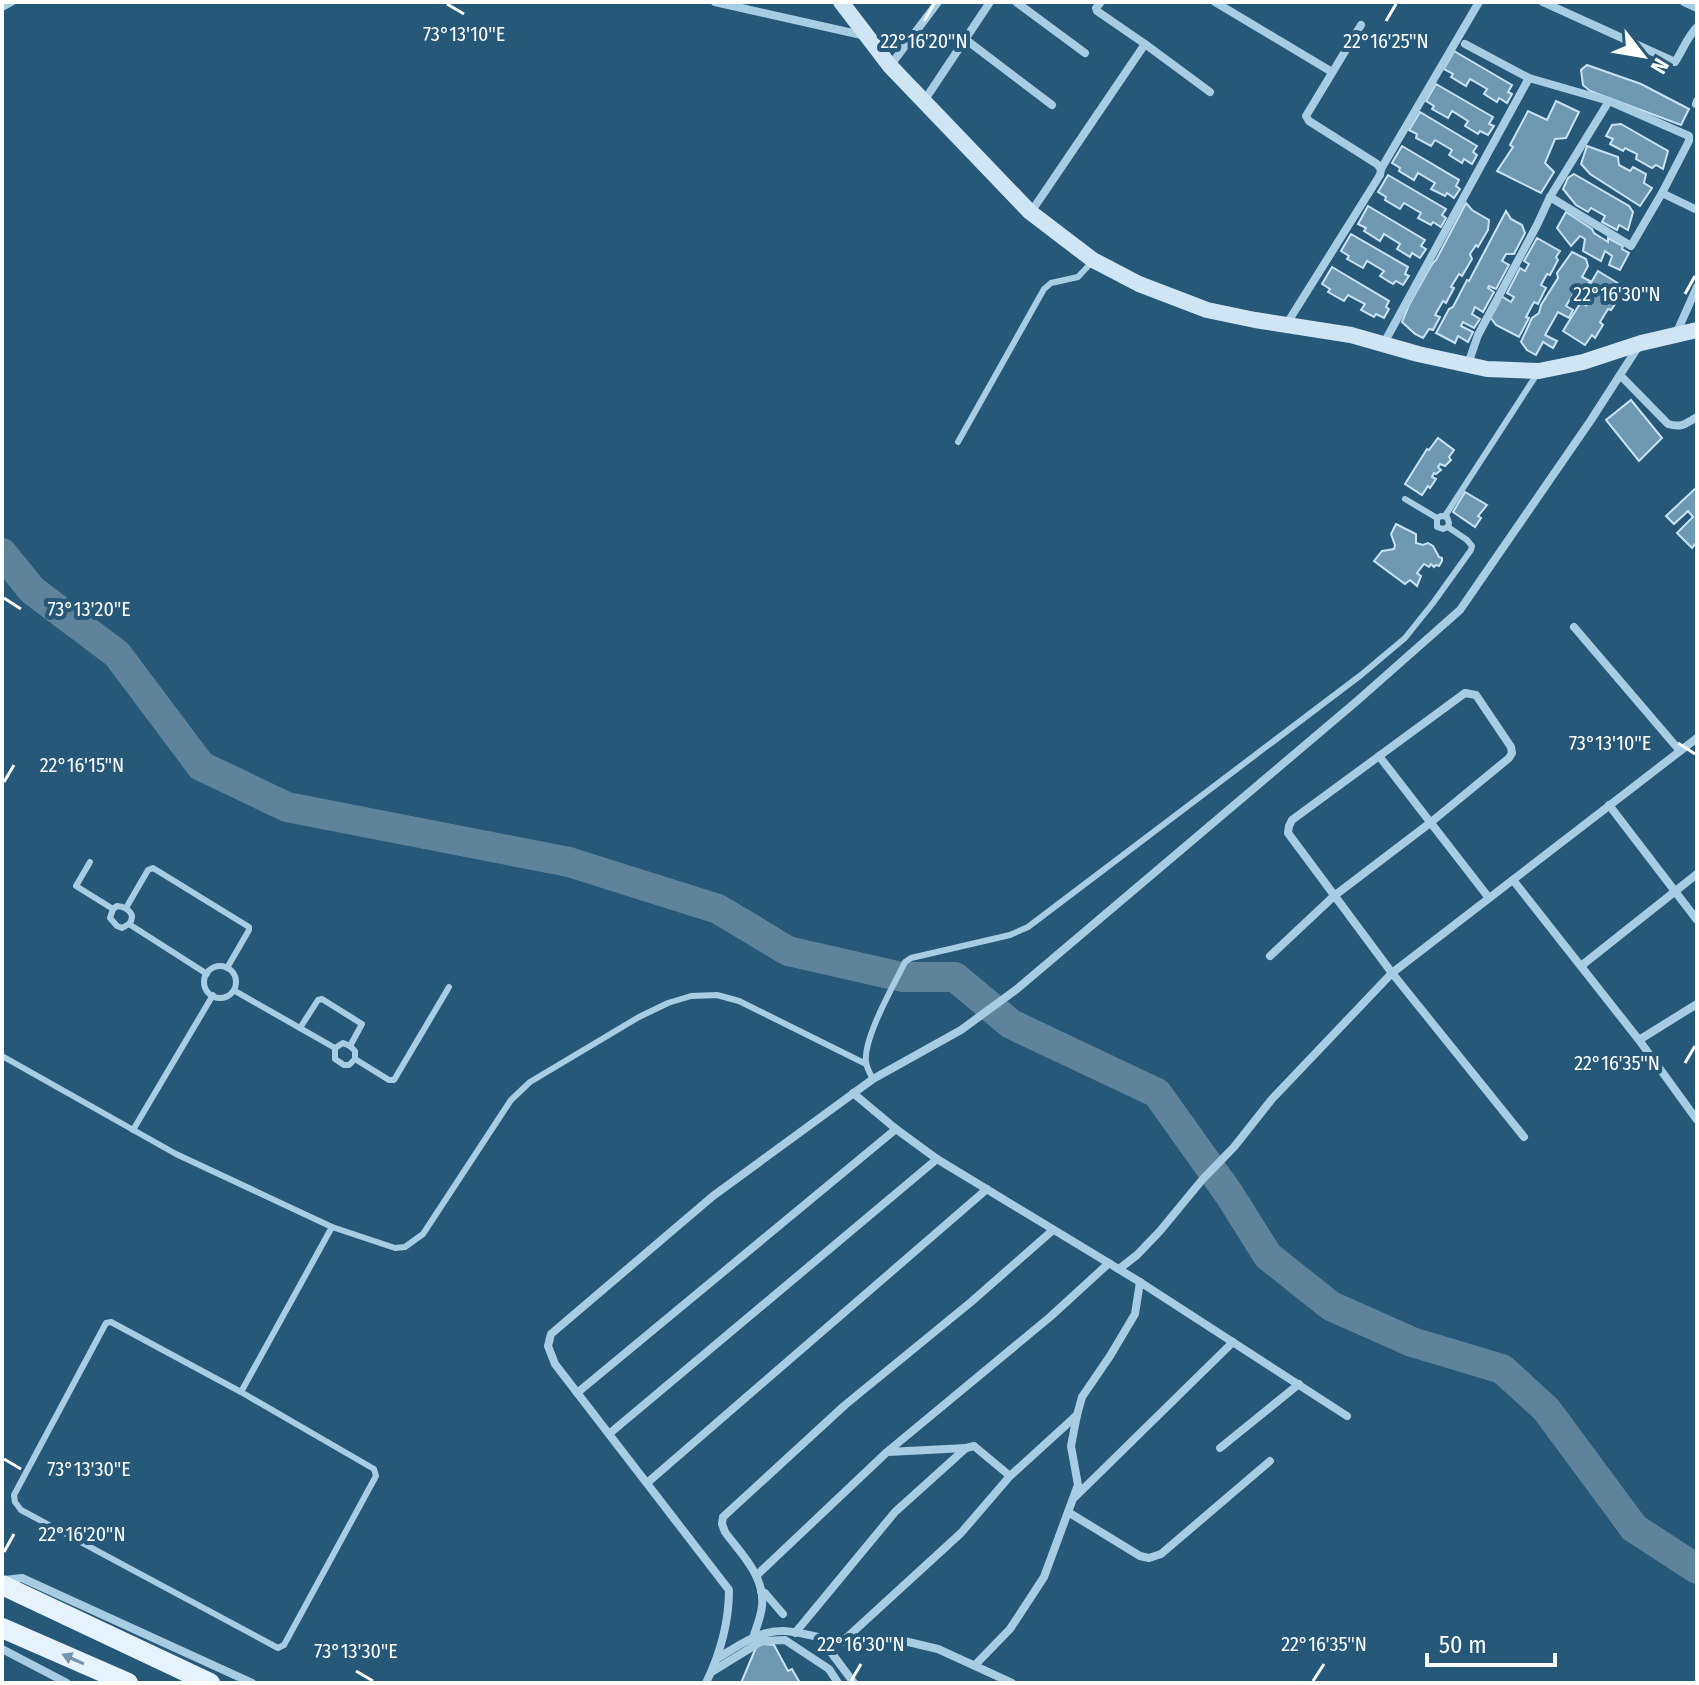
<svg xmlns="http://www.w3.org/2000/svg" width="1699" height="1685" font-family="'Fira Sans Condensed',sans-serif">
<rect width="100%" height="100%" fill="#255879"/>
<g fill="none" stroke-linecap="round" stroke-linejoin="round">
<path stroke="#5e849c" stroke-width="30" d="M2 553 32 590 117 654 201 766 287 807 569 862 718 909 788 951 902 977H955L1011 1024 1157 1093 1229 1194 1268 1256 1331 1306 1412 1342 1502 1369 1546 1409 1634 1528 1697 1569"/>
</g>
<g fill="#6e99b3" stroke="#c9e3f3" stroke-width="2">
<path d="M1454 51 1512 85 1508 92 1512 94 1507 103 1499 98 1497 102 1484 94 1487 89 1470 79 1466 86 1451 77 1453 74 1444 69Z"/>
<path d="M1587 65 1641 84 1689 109 1681 125 1590 91 1583 85 1581 70Z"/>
<path d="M1436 84 1493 117 1489 124 1494 126 1488 135 1480 131 1478 134 1465 126 1468 121 1452 111 1448 118 1432 109 1434 106 1426 101Z"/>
<path d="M1556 101 1579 112 1566 138 1555 139 1545 163 1554 172 1541 193 1497 171 1513 147 1510 145 1528 111 1547 120Z"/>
<path d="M1420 112 1477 146 1473 152 1477 155 1472 164 1464 159 1462 163 1449 155 1452 150 1435 140 1431 146 1416 138 1417 134 1409 130Z"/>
<path d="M1621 124 1668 151 1663 169 1656 165 1652 168 1636 159 1637 154 1625 148 1623 151 1610 144 1613 139 1606 136 1612 125Z"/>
<path d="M1402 146 1459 180 1456 186 1460 189 1454 198 1447 193 1445 196 1431 189 1435 183 1418 173 1414 180 1399 171 1400 168 1392 163Z"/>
<path d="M1587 146 1618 157 1619 165 1630 171 1633 167 1646 174 1644 183 1652 188 1640 206 1590 174 1581 164Z"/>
<path d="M1574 174 1629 206 1633 212 1628 230 1619 225 1617 230 1602 222 1605 216 1591 208 1588 212 1576 205 1563 189 1568 178Z"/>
<path d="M1388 175 1446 209 1442 215 1446 218 1441 227 1433 222 1431 225 1418 218 1421 213 1404 203 1400 209 1385 200 1386 197 1378 192Z"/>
<path d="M1466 203 1472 210 1489 220 1488 230 1478 247 1476 245 1470 254 1472 259 1462 276 1459 274 1451 287 1454 288 1446 303 1443 301 1435 315 1440 317 1433 330 1429 329 1423 338 1415 334 1402 322 1409 305 1432 264 1436 260Z"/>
<path d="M1368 206 1425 240 1421 246 1426 249 1420 258 1412 253 1410 257 1397 249 1400 244 1384 234 1380 241 1364 231 1366 228 1358 224Z"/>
<path d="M1506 211 1511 219 1522 225 1525 233 1514 254H1506L1502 261 1509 265 1496 289 1489 286 1488 288 1494 292 1483 312 1475 307 1472 314 1480 319 1474 328 1463 322 1461 326 1473 332 1468 342 1458 336 1455 343 1436 333 1449 309 1453 307 1467 280 1469 281Z"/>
<path d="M1566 212 1592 229 1594 233 1608 242V238L1623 246 1622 249 1629 253 1620 270 1609 265 1612 256 1605 251 1601 261 1583 251 1585 239 1580 236 1571 246 1557 228Z"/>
<path d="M1351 234 1408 267 1405 274 1409 276 1403 285 1396 281 1393 284 1380 276 1384 271 1367 261 1363 268 1347 259 1349 256 1341 251Z"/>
<path d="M1537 238 1560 251 1556 257 1558 260 1550 275 1547 274 1541 285 1546 288 1538 304 1534 302 1526 317 1529 318 1519 337 1496 325 1490 317 1501 296 1511 302 1514 297 1507 293 1520 268 1525 271 1529 264 1524 261Z"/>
<path d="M1572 252 1586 259 1588 266 1582 277 1590 281 1579 299 1572 296 1566 306 1573 310 1569 318 1558 312 1545 335 1557 341 1553 348 1543 342 1536 355 1527 350 1521 342 1532 318 1539 313 1541 305 1558 278 1557 273Z"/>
<path d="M1332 267 1389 301 1386 307 1389 309 1384 318 1376 314 1374 317 1361 310 1365 304 1348 295 1344 301 1328 292 1330 289 1322 284Z"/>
<path d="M1598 271 1621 285 1616 294 1620 297 1611 310 1608 309 1600 322 1603 325 1595 338 1592 335 1585 345 1563 331 1581 302 1587 306 1580 301Z"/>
<path d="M1631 400 1662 438 1639 461 1606 420Z"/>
<path d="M1438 438 1454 450 1449 457 1451 460 1445 466 1440 464 1438 467 1441 470 1436 474 1434 473 1432 477 1436 479 1430 488 1428 486 1422 495 1405 484 1427 449 1429 450Z"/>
<path d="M1697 487V542L1692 548 1677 533 1693 517 1688 511 1674 524 1666 516Z"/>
<path d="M1465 492 1487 505 1478 516 1481 518 1475 527 1453 512Z"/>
<path d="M1396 524 1416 534V543L1423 545 1428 543 1433 546 1439 557 1442 558V561L1439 566 1436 565 1434 567 1431 564 1429 567 1424 564 1417 573 1421 576 1417 586 1410 580 1405 584 1374 561 1382 551 1394 549 1395 545 1391 534Z"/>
<path d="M763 1644 774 1645 788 1671 792 1669 800 1683H741L757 1645Z"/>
</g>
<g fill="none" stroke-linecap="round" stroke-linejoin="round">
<g stroke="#a7cde3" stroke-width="6">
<path d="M2 8 13 2"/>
<path d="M958 442 1044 289 1051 283 1078 277 1091 263"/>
<path d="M1405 499 1437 518 1441 516 1447 517 1449 523 1448 527"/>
<path d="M1445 516 1537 374"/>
<path d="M90 862 76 886 113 909 117 906C127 907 137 914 129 924"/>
<path d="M126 908 148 870 153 868 249 927V930L227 968"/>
<path d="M113 909 110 918 117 926 122 928 129 924 207 974"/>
<circle cx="220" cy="982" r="16"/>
<path d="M235 991 335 1048 343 1043 350 1046 355 1051V1059"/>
<path d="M300 1028 318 1000 322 999 362 1024 350 1046"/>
<path d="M335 1048V1059L344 1065H349L355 1059"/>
<path d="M2 1056 176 1154 332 1227 395 1248 405 1247 423 1234 511 1100 530 1082 639 1017 668 1003 691 996 717 995 739 1001 866 1064"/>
<path d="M355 1059 389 1080H394L449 987"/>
<path d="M873 1079C870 1074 867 1068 866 1062 863 1038 894 985 905 962L911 958 1010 935 1028 927 1361 675 1405 638 1433 603 1471 550 1472 546 1467 540 1448 527 1443 529 1437 527V518"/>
<path d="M133 1130 213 995"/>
<path d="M241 1392 111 1322 106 1323 14 1495 15 1502 21 1510 278 1648 284 1645 376 1476 374 1469 241 1392 332 1227"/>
</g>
<g stroke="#a7cde3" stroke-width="8">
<path d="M715 2 866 36"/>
<path d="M1016 2 1085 53"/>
<path d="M1101 2 1096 8 1097 11 1145 44 1210 92"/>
<path d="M1215 2 1332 72"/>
<path d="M1543 2 1675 62C1683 50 1687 37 1697 27"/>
<path d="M1684 2 1697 8"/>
<path d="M965 39 1052 105"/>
<path d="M1465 44 1529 78 1609 101 1689 136V141L1662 193 1697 210"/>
<path d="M890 66 938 2"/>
<path d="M924 101 990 2"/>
<path d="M1696 104 1697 101"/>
<path d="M1381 169 1479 2"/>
<path d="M1550 197 1631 246 1662 193"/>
<path d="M1031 212 1145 44"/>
<path d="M1286 325 1380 175 1381 169 1377 164 1309 121 1306 116 1361 25"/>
<path d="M1676 334 1697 287"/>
<path d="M1384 343 1529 78"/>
<path d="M1468 364 1478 335 1537 225 1550 197 1609 101"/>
<path d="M1620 375 1668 424C1681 428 1686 424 1697 417"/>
<path d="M1574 627 1680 751"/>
<path d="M1379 756 1489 898"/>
<path d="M1609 805 1697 920"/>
<path d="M1513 880 1639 1040 1697 1120"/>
<path d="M1270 956 1334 896 1430 823 1509 758 1512 753 1511 747 1476 695 1465 693 1292 820 1289 826 1288 833 1392 973 1524 1137"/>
<path d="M1581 966 1697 874"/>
<path d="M1639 1040 1697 1004"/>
<path d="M853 1093 896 1129 937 1159 1140 1282 1347 1416"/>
<path d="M1119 1269 1137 1255 1160 1231 1202 1180 1234 1147 1272 1099 1392 973 1697 738"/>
<path d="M577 1393 896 1129"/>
<path d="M609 1434 937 1159"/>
<path d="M1220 1448 1299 1384"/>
<path d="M888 1452 966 1448"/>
<path d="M647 1483 987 1189"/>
<path d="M1074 1498 1233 1342"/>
<path d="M1068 1512 1140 1556 1149 1558 1161 1554 1270 1461"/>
<path d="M757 1575 887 1452 1050 1317 1109 1263"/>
<path d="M4 1580 22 1578 252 1683"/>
<path d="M761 1591 765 1593 783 1614"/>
<path d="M795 1633 895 1512 966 1448 974 1446 1010 1476"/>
<path d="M753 1638C756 1628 761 1617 762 1606 765 1576 741 1554 725 1532L722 1524 723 1517 845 1405 971 1302 1053 1230"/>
<path d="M821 1639 854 1683"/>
<path d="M842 1642 900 1640 938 1649 1012 1683"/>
<path d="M2 1649 67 1683"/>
<path d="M718 1658C738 1646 759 1630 784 1631 803 1632 823 1639 842 1642L961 1533 1010 1476 1077 1415"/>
<path d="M975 1665 1010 1629 1044 1577 1078 1485 1071 1446 1077 1415 1082 1397 1110 1356 1135 1314 1140 1282"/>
<path d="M713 1671 762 1641 785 1640 829 1669 838 1683"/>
<path d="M706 1683C720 1654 729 1622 729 1590L555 1364 548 1346 551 1334 713 1196 873 1079 961 1030 1017 989 1357 701 1460 610 1591 420 1638 347"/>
</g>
<path stroke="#d0e5f4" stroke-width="16" d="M841 2 890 66 1030 212 1093 260 1139 284 1207 310 1255 320 1351 335 1418 354 1487 369 1539 371 1583 362 1641 343 1697 330"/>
<g stroke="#e6f2fc" stroke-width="20">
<path d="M2 1585 210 1683"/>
<path d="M2 1628 128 1683"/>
</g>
</g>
<defs><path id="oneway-solid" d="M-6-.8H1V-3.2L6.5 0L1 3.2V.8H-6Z" transform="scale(2)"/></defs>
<use fill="#7296ad" href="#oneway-solid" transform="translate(73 1659) rotate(-156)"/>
<path fill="none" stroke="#fff" stroke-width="3" d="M447 4 464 14M924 21 934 4M1386 21 1396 4M1685 294 1695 276M4 598 21 609M1678 743 1695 754M4 782 14 765M1685 1063 1695 1046M4 1459 21 1469M4 1552 14 1534M356 1671 373 1681M851 1681 861 1664M1313 1681 1324 1664"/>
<g font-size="20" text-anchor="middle" fill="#fff" stroke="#255879" stroke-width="8" stroke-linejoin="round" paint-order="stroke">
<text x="464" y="41">73°13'10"E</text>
<text x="924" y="48">22°16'20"N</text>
<text x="1386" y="48">22°16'25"N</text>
<text x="1617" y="301">22°16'30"N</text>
<text x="89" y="616">73°13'20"E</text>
<text x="1610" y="750">73°13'10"E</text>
<text x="82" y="772">22°16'15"N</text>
<text x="1617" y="1070">22°16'35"N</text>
<text x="89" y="1476">73°13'30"E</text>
<text x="82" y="1541">22°16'20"N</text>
<text x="861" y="1651">22°16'30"N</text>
<text x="1324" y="1651">22°16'35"N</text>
<text x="356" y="1658">73°13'30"E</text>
</g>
<rect width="1699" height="1685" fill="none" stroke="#ffffff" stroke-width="8"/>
<g transform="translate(1643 56) rotate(121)" stroke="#255879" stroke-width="6" paint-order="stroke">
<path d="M0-6L14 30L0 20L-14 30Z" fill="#ffffff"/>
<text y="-12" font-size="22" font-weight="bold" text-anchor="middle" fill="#ffffff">N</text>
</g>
<path d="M1427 1653v12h128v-12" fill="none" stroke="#ffffff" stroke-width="4"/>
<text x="1439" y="1653" font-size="24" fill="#ffffff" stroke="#255879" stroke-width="6" paint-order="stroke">50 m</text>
</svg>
